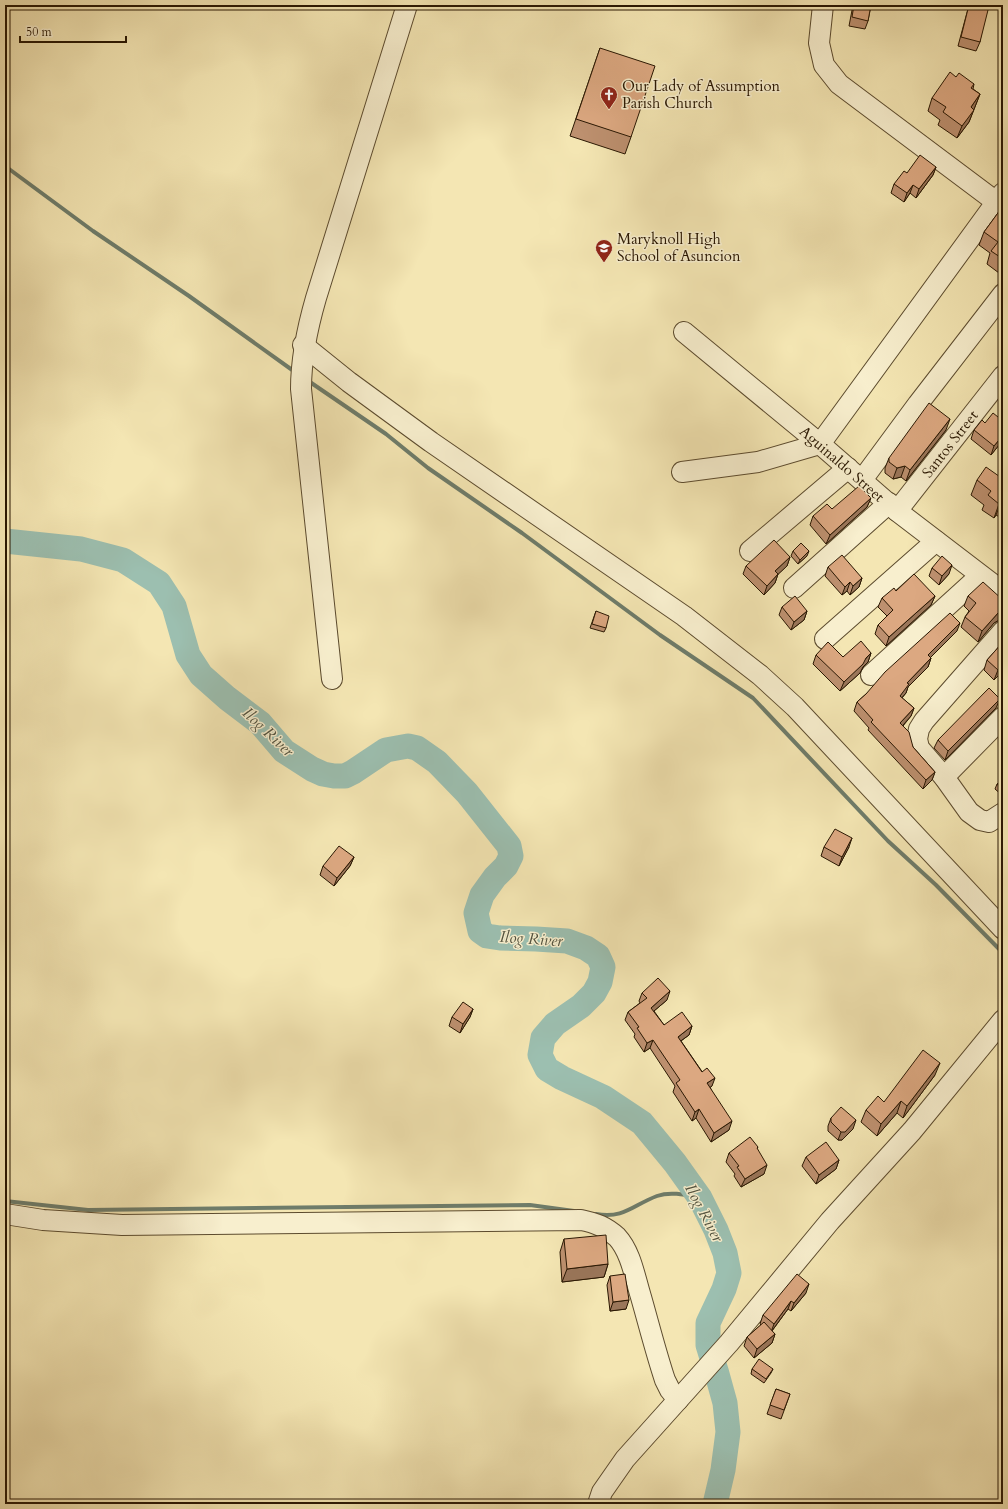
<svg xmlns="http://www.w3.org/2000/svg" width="1008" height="1509" font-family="Cardo,serif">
<rect width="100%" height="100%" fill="#f4e6b3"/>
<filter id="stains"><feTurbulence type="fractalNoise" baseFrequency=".005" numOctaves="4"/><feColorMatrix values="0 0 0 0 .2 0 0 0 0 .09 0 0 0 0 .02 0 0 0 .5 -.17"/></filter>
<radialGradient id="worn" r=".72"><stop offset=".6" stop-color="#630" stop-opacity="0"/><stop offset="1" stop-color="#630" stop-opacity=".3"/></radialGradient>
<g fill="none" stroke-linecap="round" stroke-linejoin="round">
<g stroke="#6e7c6a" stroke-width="4">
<path d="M5 166 93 231 189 296 295 372"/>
<path d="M307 380 386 434 428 468 522 533 660 635 753 698 888 841 936 885 1003 953"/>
<path d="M5 1201 88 1210 530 1205 574 1211"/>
<path d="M596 1214C624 1219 633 1205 657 1196 671 1191 686 1195 700 1198"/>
</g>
<path stroke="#9cbfb0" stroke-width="25" d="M5 541 81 549 123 560 159 583 174 606 188 655 201 675 227 698 260 723 284 751 312 769 323 774 334 776H345L353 772 386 750 408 746 417 748 437 762 467 793 509 846 511 856 506 866 495 877 482 895 476 913 480 931 487 936 500 938 536 939 567 941 586 948 598 956 603 967 600 982 594 993 581 1006 555 1024 543 1038 540 1055 547 1069 562 1078 603 1097 642 1123 675 1163 700 1198 716 1230 725 1253 729 1273 724 1289 708 1323V1345L717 1374 725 1403 728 1432 723 1470 715 1504"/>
<defs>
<g id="minor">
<path d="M823 5 819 43 824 65 839 84 1003 207"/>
<path d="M684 332 820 444 897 511 1003 592"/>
<path d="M303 345 349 382 431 442 684 616 760 675 795 707 1003 929"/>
<path d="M682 472 758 462 820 444 1003 193"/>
<path d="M862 480 918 404 1003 294"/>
<path d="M897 511 1003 376"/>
<path d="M750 551 848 468"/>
<path d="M794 588 889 503"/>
<path d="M1003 631 924 721 919 729 917 739 919 748 944 777 969 812 980 820 989 822 1003 813"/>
<path d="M825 639 936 541"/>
<path d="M871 675 980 576"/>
<path d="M332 679 301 389C301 357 307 329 316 298L407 5"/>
<path d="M944 777 1003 717"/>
<path d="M5 1214 43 1220 122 1225 581 1220C596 1223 606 1227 617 1237 631 1252 635 1278 641 1297 649 1325 656 1353 665 1380L670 1390 678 1400"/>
<path d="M598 1504 602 1492 625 1459 729 1343 830 1221 912 1131 1003 1020"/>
</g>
</defs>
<use href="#minor" stroke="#5c4b2e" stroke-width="22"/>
<use href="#minor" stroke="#f8efce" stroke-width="20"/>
</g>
<g fill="#bd906f" stroke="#291702">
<path d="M853 5H871L868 21 865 29 849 26Z"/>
<path d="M969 5H985L980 42 976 51 958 46Z"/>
<path d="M600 48 631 137 625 154 570 136Z"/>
<path d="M956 77 974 84 973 89 980 94 969 122 957 138 938 125 940 120 928 111 932 98Z"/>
<path d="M936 167 933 175 916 198 910 193 904 202 891 193 894 184 907 173Z"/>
<path d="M1003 206V276L987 264 990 253 979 245 984 232Z"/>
<path d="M985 423 1003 440 991 455 971 439 974 430Z"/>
<path d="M946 430 906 481 901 477 893 479 885 473V468L889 458Z"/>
<path d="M1003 479V519L996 515 994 518 982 510 984 505 971 495 977 480Z"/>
<path d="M871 498 867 507 826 544 810 525 813 516 832 509Z"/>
<path d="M793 551 807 556 798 564 791 556Z"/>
<path d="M790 557 787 566 778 574 775 583 764 595 743 574 746 566Z"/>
<path d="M828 567 862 578 859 587 850 595 847 591 842 595 825 576Z"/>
<path d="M932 568 949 574 939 585 929 576Z"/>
<path d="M896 591 935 596 931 605 886 646 875 634 878 625 887 616 878 607 882 598Z"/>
<path d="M968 596 1003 600V620H999L994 623 978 642 961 627 965 617 969 611 964 606Z"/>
<path d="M782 607 807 611 804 620 791 630 779 615Z"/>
<path d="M596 611 606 628 604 632 590 628Z"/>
<path d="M957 631 930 658H931L928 667 908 687 906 693 902 698 914 708 911 716 903 726 913 747 935 772 932 780 923 789 868 730 869 728 854 711 857 702 866 694Z"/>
<path d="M1003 642V674L1001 673 994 680 984 670 987 660Z"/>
<path d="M871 653 868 662 863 667 860 673 840 691 813 664 816 655 843 657Z"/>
<path d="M996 708 945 760 934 748 938 740Z"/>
<path d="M1003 778V796L995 789 997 784Z"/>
<path d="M824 847H849L839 866 821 856Z"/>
<path d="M354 857 350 866 334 886 320 875 323 866Z"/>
<path d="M642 993 667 1000 654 1011 664 1025 692 1026 689 1035 681 1041 712 1086 710 1087 729 1130 711 1142 696 1118 692 1121 673 1092 675 1086 650 1048 644 1052 634 1037 635 1034 625 1020 628 1012 640 1003 639 1001Z"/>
<path d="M473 1009 470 1017 460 1033 449 1026 452 1017Z"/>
<path d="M935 1075 903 1118 897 1113 877 1136 861 1122 866 1110 884 1102Z"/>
<path d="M831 1118 853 1129 842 1140H838L828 1131V1126Z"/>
<path d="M758 1147 757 1149 764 1174 741 1187 734 1176 735 1174 726 1162 729 1153Z"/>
<path d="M806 1157 839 1160 836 1169 816 1184 802 1166Z"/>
<path d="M564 1239 608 1264 604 1277 562 1282 560 1252Z"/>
<path d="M610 1276 626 1309 610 1311 607 1285Z"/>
<path d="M806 1293 791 1311 788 1309 772 1331 775 1334 772 1343 754 1358 744 1346 747 1337 761 1325 760 1324 763 1315Z"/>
<path d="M752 1369H773L771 1373 764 1383 751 1374Z"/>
<path d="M776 1389 790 1394 781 1419 767 1414Z"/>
</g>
<g fill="#9a765a" stroke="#291702">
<path d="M980 94 969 122 957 138 962 126 971 107Z"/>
<path d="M936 167 933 175 916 198 919 189Z"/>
<path d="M913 185 910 193 904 202 907 193Z"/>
<path d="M950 419 946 430 906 481 910 470Z"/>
<path d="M1003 435V440L991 455 994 446Z"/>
<path d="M905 466 901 477 893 479 897 468Z"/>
<path d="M871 498 867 507 826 544 830 535Z"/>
<path d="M1002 500 996 515 994 518 999 504Z"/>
<path d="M809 551 807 556 798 564 800 560Z"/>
<path d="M790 557 787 566 772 580 775 571Z"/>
<path d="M952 565 949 574 939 585 942 576Z"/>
<path d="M778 574 775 583 764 595 767 586Z"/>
<path d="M862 578 859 587 850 595 853 586Z"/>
<path d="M850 582 847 591 842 595 845 587Z"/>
<path d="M935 596 931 605 886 646 889 637Z"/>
<path d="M1003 610V620H999L994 623 978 642 982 631 998 613Z"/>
<path d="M807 611 804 620 791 630 794 622Z"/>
<path d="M960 623 957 631 924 664 928 655Z"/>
<path d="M871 653 868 662 863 667 860 673 840 691 844 682Z"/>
<path d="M931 658 928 667 908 687 906 693 896 704 900 696 907 683Z"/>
<path d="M1003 665V668L1001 673 994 680 998 670Z"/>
<path d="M1000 699 996 708 945 760 948 751Z"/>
<path d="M914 708 911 716 897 732 900 723Z"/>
<path d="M935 772 932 780 923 789 926 780Z"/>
<path d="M852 838 849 847 839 866 842 857Z"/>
<path d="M354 857 350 866 334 886 337 878Z"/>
<path d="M670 991 667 1000 648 1016 651 1008Z"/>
<path d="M473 1009 470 1017 460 1033 463 1024Z"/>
<path d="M692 1026 689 1035 675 1045 678 1037Z"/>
<path d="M653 1040 650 1048 644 1052 647 1043Z"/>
<path d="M940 1063 935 1075 903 1118 907 1106Z"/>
<path d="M715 1078 712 1086 704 1092 707 1083Z"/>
<path d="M901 1101 897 1113 877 1136 881 1124Z"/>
<path d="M699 1109 696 1118 692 1121 695 1112Z"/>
<path d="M856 1120 853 1129 842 1140H838L841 1132Z"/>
<path d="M732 1121 729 1130 711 1142 714 1133Z"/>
<path d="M839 1160 836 1169 816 1184 819 1175Z"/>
<path d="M767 1165 764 1174 741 1187 745 1179Z"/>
<path d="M608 1264 604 1277 562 1282 567 1269Z"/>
<path d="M809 1284 806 1293 791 1311 794 1303Z"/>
<path d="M629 1300 626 1309 610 1311 613 1302Z"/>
<path d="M791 1301 788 1309 771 1332 774 1324Z"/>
<path d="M775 1334 772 1343 754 1358 757 1349Z"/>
</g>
<g fill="#dca881" stroke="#291702">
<path d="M854 5H871L868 21 852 17Z"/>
<path d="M969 5H985L989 6 980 42 961 37Z"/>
<path d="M600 48 655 66 631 137 576 119Z"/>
<path d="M950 72 956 77 959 73 974 84 971 88 980 94 971 107 974 110 962 126 943 112 946 107 932 98Z"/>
<path d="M920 155 936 167 919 189 913 185 907 193 894 184 904 171 907 173Z"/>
<path d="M1003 206V259L991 251 998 242 984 232Z"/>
<path d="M929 403 950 419 910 470 905 466 897 468 889 462V458Z"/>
<path d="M993 413 1003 421V435L994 446 974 430 982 420 985 423Z"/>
<path d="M986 467 1003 479V501L1002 500 999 504 988 495 991 491 977 480Z"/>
<path d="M859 486 871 498 830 535 813 516 827 504 832 509Z"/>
<path d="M774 540 790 557 775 571 778 574 767 586 746 566Z"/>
<path d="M801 543 809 551 800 560 793 551Z"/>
<path d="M842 555 862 578 853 586 850 582 845 587 828 567Z"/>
<path d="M942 556 952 565 942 576 932 568Z"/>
<path d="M914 574 935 596 889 637 878 625 893 610 882 598 894 588 896 591Z"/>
<path d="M983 582 1003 600V610L998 613 982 631 965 617 976 603 968 596Z"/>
<path d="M795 596 807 611 794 622 782 607Z"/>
<path d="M596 611 609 616 606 628 592 624Z"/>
<path d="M950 613 960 623 928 655 931 658 907 683 909 684 900 696 914 708 900 723 909 732 913 747 935 772 926 780 871 722 873 720 857 702 866 694 885 672Z"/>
<path d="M861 641 871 653 866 658 863 664 844 682 816 655 828 642 843 657Z"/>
<path d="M1003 642V665L998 670 987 660Z"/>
<path d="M989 688 1000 699 948 751 938 740Z"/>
<path d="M1003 778V791L997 784Z"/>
<path d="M835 829 852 838 842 857 824 847Z"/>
<path d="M339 846 354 857 337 878 323 866Z"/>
<path d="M658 978 670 991 651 1008 664 1025 682 1012 692 1026 678 1037 702 1072 707 1068 715 1078 707 1083 732 1121 714 1133 699 1109 695 1112 676 1083 680 1080 653 1040 647 1043 637 1028 639 1027 628 1012 647 998 642 993Z"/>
<path d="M463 1002 473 1009 463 1024 452 1017Z"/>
<path d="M923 1050 940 1063 907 1106 901 1101 881 1124 866 1110 878 1096 884 1102Z"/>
<path d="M841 1107 856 1120 845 1132H841L831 1122V1118Z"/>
<path d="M750 1137 758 1147 757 1148 767 1165 745 1179 737 1167 739 1166 729 1153Z"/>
<path d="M826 1142 839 1160 819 1175 806 1157Z"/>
<path d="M606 1235 608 1264 567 1269 564 1239Z"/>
<path d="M625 1274 629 1300 613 1302 610 1276Z"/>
<path d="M797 1274 809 1284 794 1303 791 1301 774 1324 763 1315Z"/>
<path d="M764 1322 775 1334 757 1349 747 1337Z"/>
<path d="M759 1359 773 1369 766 1379 752 1369Z"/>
<path d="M776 1389 790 1394 784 1410 770 1405Z"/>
</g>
<defs>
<symbol id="church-pin" viewBox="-11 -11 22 30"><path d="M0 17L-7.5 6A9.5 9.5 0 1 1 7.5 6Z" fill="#8f2418" stroke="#f8efce"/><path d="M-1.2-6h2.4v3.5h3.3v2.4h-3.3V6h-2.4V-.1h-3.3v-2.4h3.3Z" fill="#fff"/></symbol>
<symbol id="school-pin" viewBox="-11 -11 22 30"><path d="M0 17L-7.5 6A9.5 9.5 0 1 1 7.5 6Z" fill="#8f2418" stroke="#f8efce"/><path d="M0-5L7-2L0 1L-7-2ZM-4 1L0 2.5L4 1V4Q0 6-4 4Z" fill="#fff"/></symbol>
</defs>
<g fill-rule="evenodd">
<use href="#church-pin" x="599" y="85" width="20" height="27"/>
<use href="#school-pin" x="594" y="238" width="20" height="27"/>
</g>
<g text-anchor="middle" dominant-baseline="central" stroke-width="3" stroke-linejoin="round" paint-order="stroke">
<g font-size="15" fill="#291702" stroke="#f8efce" text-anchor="start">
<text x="622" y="86">Our Lady of Assumption<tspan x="622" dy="17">Parish Church</tspan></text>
<text x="617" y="239">Maryknoll High<tspan x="617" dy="17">School of Asuncion</tspan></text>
</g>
<g font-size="15" fill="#291702" stroke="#f8efce">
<text transform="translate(950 444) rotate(-52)">Santos Street</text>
<text transform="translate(842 464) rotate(41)">Aguinaldo Street</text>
</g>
<g font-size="16" font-style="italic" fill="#51523f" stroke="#f8efce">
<text transform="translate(268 732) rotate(43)">Ilog River</text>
<text transform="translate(531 939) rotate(4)">Ilog River</text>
<text transform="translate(704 1213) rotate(62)">Ilog River</text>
</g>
</g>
<rect width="1008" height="1509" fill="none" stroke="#f4e6b3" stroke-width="20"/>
<rect x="6" y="6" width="996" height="1497" fill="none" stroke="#291702" stroke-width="2"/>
<rect x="10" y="10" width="988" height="1489" fill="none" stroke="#291702"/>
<path d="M20 36v6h106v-6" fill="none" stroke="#291702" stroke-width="2"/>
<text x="26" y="36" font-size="12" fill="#291702" stroke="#f8efce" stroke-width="3" paint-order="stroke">50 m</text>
<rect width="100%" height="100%" filter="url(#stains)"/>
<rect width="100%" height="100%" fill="url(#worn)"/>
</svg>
